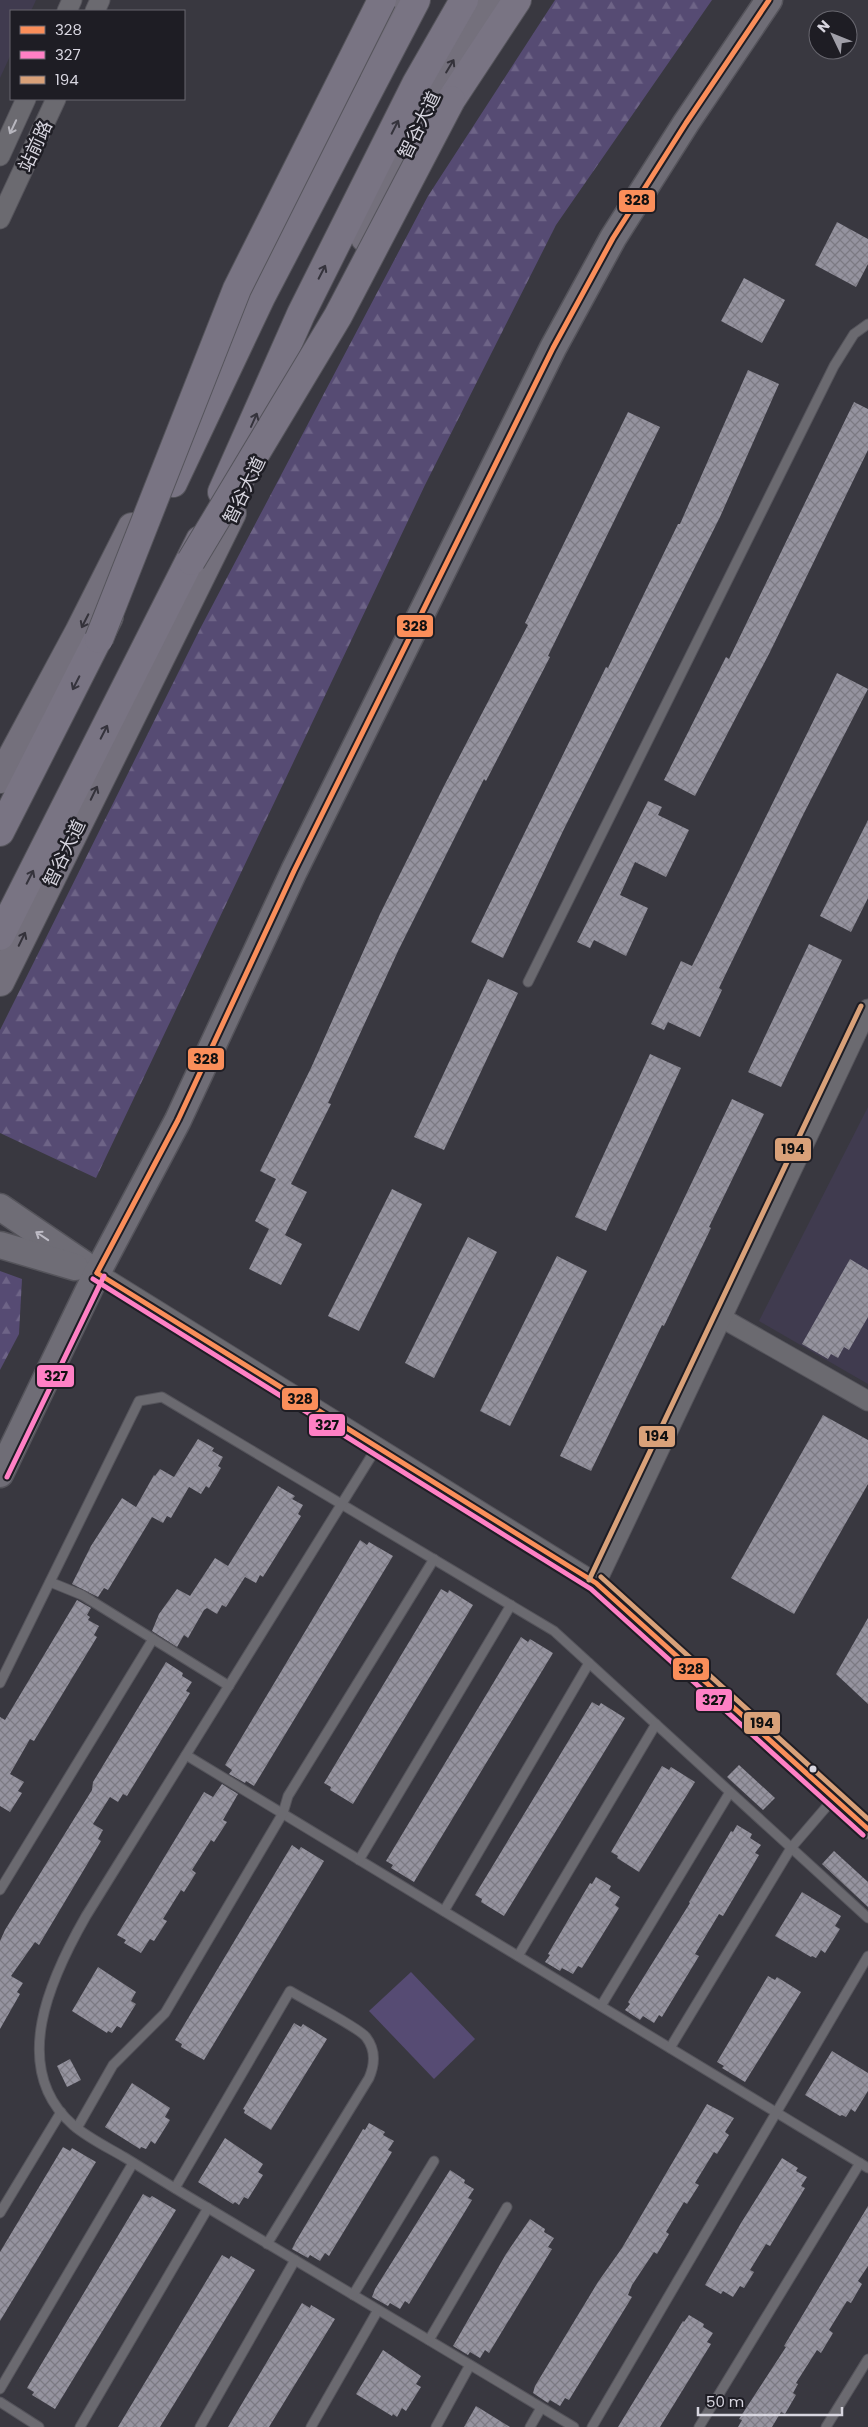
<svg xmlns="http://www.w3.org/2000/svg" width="868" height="2427" font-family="Poppins,'Noto Sans SC',sans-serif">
<defs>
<pattern id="forest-firs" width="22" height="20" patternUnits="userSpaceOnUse" patternTransform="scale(1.25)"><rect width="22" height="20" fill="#564b73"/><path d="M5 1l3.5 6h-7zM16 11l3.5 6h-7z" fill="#6e6487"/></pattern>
<pattern id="building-cross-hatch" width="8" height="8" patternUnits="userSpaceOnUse" patternTransform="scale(1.25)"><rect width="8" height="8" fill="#95939f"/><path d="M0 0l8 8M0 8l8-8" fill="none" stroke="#7c7a83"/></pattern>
</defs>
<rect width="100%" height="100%" fill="#393840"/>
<g fill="#403b4f">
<path d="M0 0H36L31 11H11V54L0 78Z"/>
<path d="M868 1107V1384L759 1321Z"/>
</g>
<g fill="url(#forest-firs)">
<path d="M555 0H712L556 225 425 485 96 1178 0 1133V1030L201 627 428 196Z"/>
<path d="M0 1271 22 1279 19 1334 0 1370Z"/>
</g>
<path fill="#564b73" d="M411 1972 475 2039 434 2079 369 2011Z"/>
<g fill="url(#building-cross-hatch)">
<path d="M837 222 868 239V264L856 287 815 265Z"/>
<path d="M744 278 785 300 762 343 721 321Z"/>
<path d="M748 370 779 384 720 517 563 831 503 958 471 942 606 667 608 668 678 524H680Z"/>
<path d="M854 402 868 409V450L770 652 695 796 664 780 726 657 729 659Z"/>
<path d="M628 412 660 427 548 656 550 657 486 781 484 779 399 949 328 1103 331 1104 291 1184 307 1192 285 1235 302 1244 281 1285 249 1269 269 1229 255 1221 276 1179 260 1171 311 1068 380 914 444 786 528 625 525 623Z"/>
<path d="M837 673 868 689 804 813 719 988 722 990 700 1037 668 1022 664 1030 651 1024 681 961 692 966Z"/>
<path d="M648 801 662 807 658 815 689 830 666 877 635 862 620 895 648 908 626 956 594 940 590 948 577 942Z"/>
<path d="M868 820V898L851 932 820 916Z"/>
<path d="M809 944 842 960 781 1087 748 1072Z"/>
<path d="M488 979 518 993 444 1150 414 1137Z"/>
<path d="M650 1054 681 1068 606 1231 575 1217Z"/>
<path d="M732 1099 764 1114 709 1227 711 1228 664 1326 662 1325 591 1471 560 1456Z"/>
<path d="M392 1189 422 1204 359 1331 328 1316Z"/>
<path d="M468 1237 497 1252 434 1378 405 1363Z"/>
<path d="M557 1256 587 1271 510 1426 480 1411Z"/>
<path d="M850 1259 868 1270V1317L849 1350 844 1347 838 1358 831 1354 828 1359 802 1344Z"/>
<path d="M823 1415 868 1440V1484L794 1614 731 1578Z"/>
<path d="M198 1439 214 1448 212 1451 223 1457 218 1466 221 1468 209 1488 206 1486 201 1494 189 1487 171 1518 167 1516 163 1523 152 1517 108 1590 104 1588 98 1597 72 1584 91 1546 122 1498 136 1507 154 1475 155 1476 160 1469 174 1477Z"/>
<path d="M278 1486 295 1496 292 1499 303 1505 298 1514 301 1516 263 1577 260 1575 256 1583 245 1577 226 1607 222 1605 217 1614 207 1608 204 1610 188 1638 184 1635 177 1647 152 1631 159 1614 177 1589 190 1596 215 1558 228 1566Z"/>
<path d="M360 1540 367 1545 369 1542 393 1556 254 1786 246 1781 245 1783 229 1774 232 1770 225 1765Z"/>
<path d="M441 1589 448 1593 449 1590 473 1605 353 1804 330 1790 331 1787 324 1783Z"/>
<path d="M77 1600 91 1608 87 1615 90 1617 88 1620 99 1626 94 1635 97 1637 34 1741 30 1739 10 1774 24 1782 18 1791 22 1793 10 1812 0 1806V1717L5 1720Z"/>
<path d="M868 1618V1704L836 1674Z"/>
<path d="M521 1637 528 1642 530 1639 553 1653 414 1882 391 1868 393 1865 386 1861Z"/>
<path d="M166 1662 183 1673 182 1676 192 1682 186 1691 190 1693 127 1796 123 1794 118 1802 110 1797 93 1824 103 1830 98 1839 101 1841 39 1945 35 1942 11 1976 23 1983 17 1992 20 1994 0 2029V1941L5 1930 92 1790 93 1782Z"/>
<path d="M592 1702 599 1706 601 1703 625 1718 504 1916 481 1902 482 1899 475 1895Z"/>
<path d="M739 1765 775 1798 763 1810 727 1777Z"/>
<path d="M662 1766 669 1770 671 1767 695 1782 639 1872 617 1858 618 1856 611 1852Z"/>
<path d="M222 1784 238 1794 223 1820 227 1822 214 1842 211 1840 192 1870 196 1873 184 1892 181 1890 163 1919 167 1921 154 1941 150 1939 141 1953 124 1943 126 1940 117 1935 204 1792 213 1797Z"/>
<path d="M737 1825 752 1834 750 1838 761 1845 755 1853 759 1855 723 1916 719 1914 695 1954 699 1956 662 2017 659 2015 654 2023 643 2016 640 2020 625 2010 630 2004 628 2002 690 1903 689 1902 731 1831 733 1832Z"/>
<path d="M292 1845 299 1850 301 1847 324 1861 204 2060 181 2047 182 2044 175 2040Z"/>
<path d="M834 1851 868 1882V1907L822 1864Z"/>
<path d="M596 1877 611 1886 609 1890 620 1897 615 1905 619 1908 582 1968 578 1966 573 1974 562 1968 560 1971 545 1962 550 1955 548 1954 590 1883 592 1884Z"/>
<path d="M802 1892 841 1916 835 1926 840 1929 825 1953 821 1950 816 1958 812 1956 811 1957 775 1936Z"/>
<path d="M98 1967 136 1992 131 2001 136 2004 121 2028 117 2026 112 2033 108 2031 107 2033 72 2011Z"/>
<path d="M768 1976 775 1980 777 1977 801 1992 745 2082 722 2068 724 2066 717 2062Z"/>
<path d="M294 2023 301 2027 303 2024 327 2039 271 2130 244 2113 245 2110 243 2109Z"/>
<path d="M832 2051 868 2073V2091L855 2112 851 2109 846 2117 842 2115 840 2116 805 2095Z"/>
<path d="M70 2059 81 2080 67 2087 57 2066Z"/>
<path d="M132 2083 170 2108 165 2117 170 2120 155 2144 151 2141 146 2149 141 2147 140 2149 105 2127Z"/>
<path d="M707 2104 734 2118 725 2132 729 2135 717 2154 714 2152 695 2183 699 2185 687 2204 684 2202 666 2232 669 2234 657 2254 654 2252 632 2285 628 2295 632 2297 569 2400 565 2398 560 2406 550 2400 548 2403 533 2393 535 2386 598 2282 622 2248Z"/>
<path d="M369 2123 385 2132 383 2135 394 2141 388 2150 392 2152 329 2256 325 2253 320 2261 310 2255 308 2258 292 2249 296 2241 363 2129 365 2130Z"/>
<path d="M225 2138 263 2164 258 2172 263 2175 248 2199 244 2197 239 2205 235 2202 233 2204 198 2182Z"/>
<path d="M63 2147 70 2151 72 2148 96 2162 0 2321V2252Z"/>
<path d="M782 2158 798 2168 796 2171 807 2177 801 2186 805 2188 770 2246 766 2244 750 2270 754 2272 744 2288 740 2286 733 2297 723 2291 721 2294 705 2285 741 2223Z"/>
<path d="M450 2170 465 2180 464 2183 474 2189 468 2198 472 2200 409 2304 405 2301 400 2309 390 2303 388 2306 372 2297 375 2289Z"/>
<path d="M143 2194 150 2198 152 2196 176 2210 55 2409 32 2395 34 2392 27 2388Z"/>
<path d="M868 2206V2266L858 2281 862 2284 851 2303 847 2301 829 2330 833 2333 821 2353 817 2350 796 2383 798 2384 793 2393 796 2395 785 2414 781 2412 772 2427H738L742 2420 739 2419 786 2347 784 2346Z"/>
<path d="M530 2219 545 2229 544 2232 554 2238 548 2247 552 2249 489 2353 485 2350 480 2358 470 2352 468 2355 453 2346 506 2254Z"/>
<path d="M222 2255 229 2259 231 2256 255 2270 190 2378 160 2427H118Z"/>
<path d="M302 2303 310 2308 311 2305 335 2319 269 2427H228Z"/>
<path d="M689 2315 704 2324 703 2327 713 2333 707 2342 711 2344 660 2427H618L683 2321 684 2322Z"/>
<path d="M383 2350 421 2376 416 2384 421 2387 406 2411 402 2408 397 2417 393 2414 392 2416 356 2394Z"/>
<path d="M476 2406 510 2427H464Z"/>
</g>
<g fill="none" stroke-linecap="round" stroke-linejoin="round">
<defs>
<g id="lane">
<path d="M528 982 834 366 854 334 868 324"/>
<path d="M50 1582 82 1595 229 1686"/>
<path d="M0 1683 139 1401 162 1397 554 1631 868 1918"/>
<path d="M186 1755 868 2168"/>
<path d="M359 1860 511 1605"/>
<path d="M0 1890 153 1639"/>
<path d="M444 1911 589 1663"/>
<path d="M518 1956 656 1724"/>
<path d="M601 2006 730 1792"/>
<path d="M670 2048 791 1848 834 1798"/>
<path d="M77 2128 113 2065 165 2013 283 1813 288 1796 434 1559"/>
<path d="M175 2188 290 1991C305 2000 358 2027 366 2037 376 2050 375 2064 369 2078L267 2244"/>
<path d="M208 2208 574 2427"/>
<path d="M0 2213 61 2112"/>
<path d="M353 2295 434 2161"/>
<path d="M429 2340 507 2207"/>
<path d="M0 2389 133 2163"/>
<path d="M0 2402 39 2427"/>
<path d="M80 2427 208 2208C180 2192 152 2174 124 2157 107 2147 88 2138 73 2125 8 2068 51 1977 86 1916L377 1447"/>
<path d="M200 2427 295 2260"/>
<path d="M311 2427 378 2310"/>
<path d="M436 2427 470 2365"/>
<path d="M530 2427 541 2408"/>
<path d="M592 2427 868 1956"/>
<path d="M699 2427 860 2163"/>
<path d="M826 2427 868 2359"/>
</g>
<g id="street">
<path d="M67 11 72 0"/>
<path d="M95 11 100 0"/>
<path d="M0 156 26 99"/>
<path d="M0 219 56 99"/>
<path d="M97 1273 596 1583 868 1829"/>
<path d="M722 1318 868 1401"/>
<path d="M596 1583 868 1009"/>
</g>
<g id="secondary">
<path d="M0 1207 97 1273"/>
<path d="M0 1245 75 1267"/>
<path d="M0 1474 97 1273 178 1120 294 871 553 348 613 238 686 123 769 0"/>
</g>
<g id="primary">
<path d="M365 62 400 0"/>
<path d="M365 238 435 91 491 0"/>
<path d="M0 779 79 632 132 527"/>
<path d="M0 982 232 513"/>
</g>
<g id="highway">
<path d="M451 100 517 0"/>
<path d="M173 483 261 297 416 0"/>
<path d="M222 492 301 314 416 84 464 0"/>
<path d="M0 832 109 617"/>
<path d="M0 936 200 540"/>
</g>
</defs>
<use href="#lane" stroke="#55545b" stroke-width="11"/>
<use href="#street" stroke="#55545b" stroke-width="21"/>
<use href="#secondary" stroke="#55545b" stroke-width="29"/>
<use href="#primary" stroke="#55545b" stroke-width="30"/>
<use href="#highway" stroke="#55545b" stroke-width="30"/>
<use href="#lane" stroke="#6b6a70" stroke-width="9"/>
<use href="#street" stroke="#6b6a70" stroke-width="19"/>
<use href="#secondary" stroke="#6f6d76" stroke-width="26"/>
<use href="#primary" stroke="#74707c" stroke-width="28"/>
<use href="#highway" stroke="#797483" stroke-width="28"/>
<defs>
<g id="highway-bridge">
<path d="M191 561 338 316 451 100"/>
<path d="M99 639 237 289 382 0"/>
</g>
</defs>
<use href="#highway-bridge" stroke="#55545b" stroke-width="30" stroke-linecap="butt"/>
<use href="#highway-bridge" stroke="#797483" stroke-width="28"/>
<defs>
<g id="bus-1">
<path d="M97 1273 178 1120 294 871 553 348 613 238 686 123 769 0"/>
<path d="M97 1273 596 1583 868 1829"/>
</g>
<g id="bus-2">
<path d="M93 1279 591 1589 863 1835"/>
<path d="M7 1477 104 1276"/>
</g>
<g id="bus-3">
<path d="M601 1577 868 1819"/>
<path d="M589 1580 861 1006"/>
</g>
</defs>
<use href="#bus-1" stroke="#1e1d24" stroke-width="9"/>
<use href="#bus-2" stroke="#1e1d24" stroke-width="9"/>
<use href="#bus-3" stroke="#1e1d24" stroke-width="9"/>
<use href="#bus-1" stroke="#fa8e5a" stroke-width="5"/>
<use href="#bus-2" stroke="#ff80c5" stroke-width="5"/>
<use href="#bus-3" stroke="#d9a179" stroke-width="5"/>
</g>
<defs><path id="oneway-shaft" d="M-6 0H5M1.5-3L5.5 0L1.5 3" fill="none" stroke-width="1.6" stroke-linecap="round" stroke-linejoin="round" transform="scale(1.25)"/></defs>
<g stroke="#34323a">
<use href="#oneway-shaft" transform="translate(450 66) rotate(-59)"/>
<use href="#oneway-shaft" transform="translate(85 621) rotate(117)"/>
<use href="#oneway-shaft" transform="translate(94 793) rotate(-64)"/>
<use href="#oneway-shaft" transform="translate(22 939) rotate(-64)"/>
</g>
<use stroke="#b7b6be" href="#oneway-shaft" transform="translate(13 127) rotate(115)"/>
<g stroke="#35333c">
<use href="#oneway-shaft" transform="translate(395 127) rotate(-63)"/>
<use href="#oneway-shaft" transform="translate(322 272) rotate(-63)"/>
<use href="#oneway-shaft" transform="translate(254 420) rotate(-66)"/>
<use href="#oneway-shaft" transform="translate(76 683) rotate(117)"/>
<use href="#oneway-shaft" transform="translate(104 732) rotate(-63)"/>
<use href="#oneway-shaft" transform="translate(30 877) rotate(-63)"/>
</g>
<use stroke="#bebcc6" href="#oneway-shaft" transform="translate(42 1236) rotate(-146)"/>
<circle fill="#d8d6e0" stroke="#1e1d24" stroke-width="2" cx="813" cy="1769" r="4.5"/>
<g text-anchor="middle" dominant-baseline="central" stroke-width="5" stroke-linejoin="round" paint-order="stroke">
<g font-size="18" fill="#d8d6e0" stroke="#1e1d24">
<text transform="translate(419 125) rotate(-64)">智谷大道</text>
<text transform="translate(35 146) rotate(-65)">站前路</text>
<text transform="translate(244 490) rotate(-64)">智谷大道</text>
<text transform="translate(64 853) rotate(-64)">智谷大道</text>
</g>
</g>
<g stroke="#1e1d24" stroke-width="2">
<rect x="618" y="189" width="38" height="24" rx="5" fill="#fa8e5a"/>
<rect x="396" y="614" width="38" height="24" rx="5" fill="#fa8e5a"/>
<rect x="187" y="1047" width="38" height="24" rx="5" fill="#fa8e5a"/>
<rect x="774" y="1137" width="38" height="25" rx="5" fill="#d9a179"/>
<rect x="36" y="1364" width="39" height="24" rx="5" fill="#ff80c5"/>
<rect x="281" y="1387" width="38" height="24" rx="5" fill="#fa8e5a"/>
<rect x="308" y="1413" width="38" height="24" rx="5" fill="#ff80c5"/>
<rect x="638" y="1425" width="38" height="23" rx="5" fill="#d9a179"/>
<rect x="672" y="1657" width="38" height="24" rx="5" fill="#fa8e5a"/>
<rect x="695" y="1688" width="38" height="24" rx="5" fill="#ff80c5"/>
<rect x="743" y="1711" width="38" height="24" rx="5" fill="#d9a179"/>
</g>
<g font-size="14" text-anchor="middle" font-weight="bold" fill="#111">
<text x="637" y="205">328</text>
<text x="415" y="631">328</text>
<text x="206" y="1064">328</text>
<text x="793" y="1154">194</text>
<text x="56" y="1381">327</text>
<text x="300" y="1404">328</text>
<text x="327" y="1430">327</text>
<text x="657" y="1441">194</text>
<text x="691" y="1674">328</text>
<text x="714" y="1705">327</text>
<text x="762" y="1728">194</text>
</g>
<rect x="10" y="10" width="175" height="90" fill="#1e1d24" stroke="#68676f"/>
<rect x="20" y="26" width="25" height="8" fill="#fa8e5a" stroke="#68676f"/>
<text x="55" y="35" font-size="15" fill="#d8d6e0">328</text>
<rect x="20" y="51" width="25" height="8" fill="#ff80c5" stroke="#68676f"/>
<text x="55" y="60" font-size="15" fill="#d8d6e0">327</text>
<rect x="20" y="76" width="25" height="8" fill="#d9a179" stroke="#68676f"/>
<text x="55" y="85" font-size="15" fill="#d8d6e0">194</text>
<g transform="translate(833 35) rotate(313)"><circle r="24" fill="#1e1d24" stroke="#68676f"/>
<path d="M0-4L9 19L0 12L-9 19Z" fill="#a09fa8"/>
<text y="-8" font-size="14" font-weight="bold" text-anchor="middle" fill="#d8d6e0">N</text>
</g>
<path d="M698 2407v8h144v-8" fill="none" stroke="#d8d6e0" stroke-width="2.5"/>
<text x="706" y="2407" font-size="15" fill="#d8d6e0" stroke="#1e1d24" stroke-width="4" paint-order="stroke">50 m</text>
</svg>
